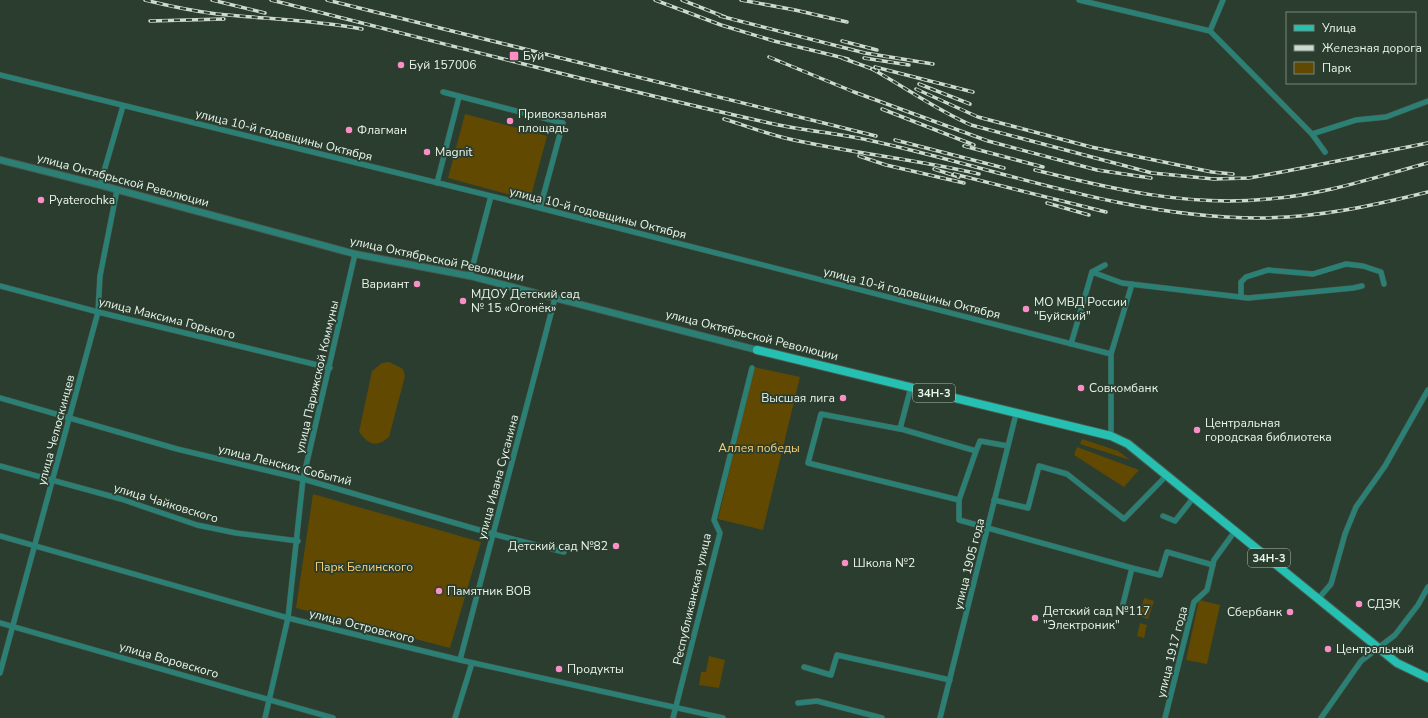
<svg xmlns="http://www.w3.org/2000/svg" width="1428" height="718" font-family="'Nunito Sans',sans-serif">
<rect width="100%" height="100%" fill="#2a3d2f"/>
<g fill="#614901">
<path d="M465 114 547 136 530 200 448 178Z"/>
<path d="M389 362 403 369 405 376 389 437C376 448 369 445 359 432L372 371 382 363Z"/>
<path d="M754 367 800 377 763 530 718 519Z"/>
<path d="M1082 439 1118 451 1130 460 1080 444Z"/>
<path d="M1077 447 1139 470 1124 487 1074 455Z"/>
<path d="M313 494 481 542 450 648 296 608Z"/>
<path d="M1144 598 1154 601 1148 619 1139 616Z"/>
<path d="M1199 600 1220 605 1207 664 1186 660Z"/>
<path d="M1140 623 1147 625 1144 638 1137 636Z"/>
<path d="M709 656 725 660 719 688 699 685 701 672H706Z"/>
</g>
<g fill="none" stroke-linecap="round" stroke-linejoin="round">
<defs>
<g id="minor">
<path d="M1079 0 1210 31 1312 134 1325 152"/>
<path d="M1210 31 1223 0"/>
<path d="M0 75 540 208 1111 354"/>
<path d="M443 92 563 123 540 208"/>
<path d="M1312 134 1356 120 1386 117 1428 101"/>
<path d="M437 183 459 97"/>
<path d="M100 185 123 106"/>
<path d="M1092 272 1122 283 1248 298 1353 288 1362 286"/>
<path d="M470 276 491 196"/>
<path d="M0 286 98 312 330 368"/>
<path d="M1241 297V282L1246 277 1268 270 1313 274 1346 264 1363 266 1381 272 1384 284"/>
<path d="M1071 344 1092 272 1105 265"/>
<path d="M911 387 900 429 821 414 808 463 959 500V520L1132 568 1160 575 1167 552 1213 565"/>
<path d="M0 398 177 449 303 479 493 534 564 552"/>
<path d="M898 428 976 451 980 441 1008 446"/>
<path d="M1111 436V354L1132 284"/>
<path d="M0 466 121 499 197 525 236 533 298 541"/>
<path d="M959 500 976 451"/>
<path d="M994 500 1028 508 1039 466 1067 474 1124 519 1167 475"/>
<path d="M1163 516 1175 521 1194 497"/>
<path d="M0 536 288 618 460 660 723 718"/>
<path d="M1319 598 1331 584 1345 534 1356 507 1385 466 1428 390"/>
<path d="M1123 604 1132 568"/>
<path d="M0 623 333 718"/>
<path d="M460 660 555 298"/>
<path d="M804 667 831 675 837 655 950 680"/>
<path d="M0 673 98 312 100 276 117 190"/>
<path d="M798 703 817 701 882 718"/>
<path d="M265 718 288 618 303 479 355 254"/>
<path d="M455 718 472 663"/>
<path d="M673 718 720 533 714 520 752 368"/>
<path d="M940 718 1016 414"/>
<path d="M1165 718 1194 602 1207 590 1214 560 1235 531"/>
<path d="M1321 718 1361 661 1395 635 1418 605 1428 587"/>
</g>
<path id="tertiary" d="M0 160 100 185 355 254 470 276 757 350"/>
<path id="primary" d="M757 350 1111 436 1128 444 1397 663 1428 678"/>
</defs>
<use href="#minor" stroke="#495a4d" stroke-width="6"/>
<use href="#tertiary" stroke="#495a4d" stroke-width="8"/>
<use href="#primary" stroke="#495a4d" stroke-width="10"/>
<use href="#minor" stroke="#2b8076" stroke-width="5"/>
<use href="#tertiary" stroke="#2b8076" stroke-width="6"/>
<use href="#primary" stroke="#25c0b1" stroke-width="8"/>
<defs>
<g id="rail">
<path d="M145 0C169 6 193 11 217 14 266 19 314 20 362 29"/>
<path d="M212 0 265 13"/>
<path d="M271 0C439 42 606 87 774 124 805 131 837 133 868 140 997 168 1124 218 1258 218 1316 218 1372 206 1428 192"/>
<path d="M327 0 876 136"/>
<path d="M655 0 721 25 774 41 848 59"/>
<path d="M682 0 725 17"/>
<path d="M741 0 795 10 847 22"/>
<path d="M720 16 865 53 933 64"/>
<path d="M150 21 224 19"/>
<path d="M842 41 877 50"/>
<path d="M769 57 854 92 988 141 1097 170 1151 178"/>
<path d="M842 58 878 71"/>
<path d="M864 58 909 65"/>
<path d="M875 67 973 92"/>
<path d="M872 69C905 87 936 110 971 125L1152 173 1214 179 1249 178 1287 171 1428 143"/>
<path d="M919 84 970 104"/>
<path d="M916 89 978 117 1091 147 1212 172 1233 174"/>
<path d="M882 109 974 145"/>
<path d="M724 119C744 125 764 133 785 138 849 153 915 159 979 174"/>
<path d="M895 140 1004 168"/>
<path d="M964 146 1043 167"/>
<path d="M859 156 886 165 964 183"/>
<path d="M934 169 959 177"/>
<path d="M1035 170C1112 189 1188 207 1268 199 1323 195 1376 177 1428 163"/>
<path d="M954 174 1106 212"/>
<path d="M1047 203 1089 215"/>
</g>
</defs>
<use href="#rail" stroke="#cedad0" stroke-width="3.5"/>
<use href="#rail" stroke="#2a3d2f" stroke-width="2" stroke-dasharray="6" stroke-linecap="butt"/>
</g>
<g fill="#fb8fc5" stroke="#2a3d2f" stroke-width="1.5">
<rect x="509" y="51" width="10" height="10" rx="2"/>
<circle cx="401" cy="65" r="4"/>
<circle cx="510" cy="121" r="4"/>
<circle cx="349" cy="130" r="4"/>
<circle cx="427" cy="152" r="4"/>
<circle cx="41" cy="200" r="4"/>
<circle cx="417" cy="284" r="4"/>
<circle cx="463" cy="301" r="4"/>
<circle cx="1026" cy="309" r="4"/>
<circle cx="1081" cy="388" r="4"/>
<circle cx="843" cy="398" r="4"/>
<circle cx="1197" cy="430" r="4"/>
<circle cx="616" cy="546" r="4"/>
<circle cx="845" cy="563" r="4"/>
<circle cx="439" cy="591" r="4"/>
<circle cx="1359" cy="604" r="4"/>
<circle cx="1290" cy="612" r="4"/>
<circle cx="1035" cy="618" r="4"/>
<circle cx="1328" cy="649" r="4"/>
<circle cx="559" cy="669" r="4"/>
</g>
<g text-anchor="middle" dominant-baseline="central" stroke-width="3.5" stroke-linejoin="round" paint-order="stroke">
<g fill="#2a3d2f" stroke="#b0beb3" stroke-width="1">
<rect x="913" y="384" width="42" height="18" rx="3"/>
<rect x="1248" y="549" width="42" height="18" rx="3"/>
</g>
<g font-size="11" font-weight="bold" fill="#eaf5ec">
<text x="934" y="393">34Н-3</text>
<text x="1269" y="558">34Н-3</text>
</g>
<g font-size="12" fill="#eaf5ec" stroke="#2a3d2f" text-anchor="start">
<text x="523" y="56">Буй</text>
<text x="409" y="65">Буй 157006</text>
<text x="518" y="114">Привокзальная<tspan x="518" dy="14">площадь</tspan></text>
<text x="357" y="130">Флагман</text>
<text x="435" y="152">Magnit</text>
<text x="49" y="200">Pyaterochka</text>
<text x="409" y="284" text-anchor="end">Вариант</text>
<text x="471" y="294">МДОУ Детский сад<tspan x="471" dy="14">№ 15 «Огонёк»</tspan></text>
<text x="1034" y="302">МО МВД России<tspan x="1034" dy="14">"Буйский"</tspan></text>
<text x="1089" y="388">Совкомбанк</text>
<text x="835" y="398" text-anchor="end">Высшая лига</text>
<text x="1205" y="423">Центральная<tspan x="1205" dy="14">городская библиотека</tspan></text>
<text x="608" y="546" text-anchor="end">Детский сад №82</text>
<text x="853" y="563">Школа №2</text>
<text x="447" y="591">Памятник ВОВ</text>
<text x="1367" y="604">СДЭК</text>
<text x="1043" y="611">Детский сад №117<tspan x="1043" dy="14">"Электроник"</tspan></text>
<text x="1282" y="612" text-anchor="end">Сбербанк</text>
<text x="1336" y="649">Центральный</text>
<text x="567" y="669">Продукты</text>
</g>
<g font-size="12" fill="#eaf5ec" stroke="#2a3d2f">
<text transform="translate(284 135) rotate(14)">улица 10-й годовщины Октября</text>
<text transform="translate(123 180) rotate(15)">улица Октябрьской Революции</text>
<text transform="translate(598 213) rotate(14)">улица 10-й годовщины Октября</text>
<text transform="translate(437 259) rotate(12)">улица Октябрьской Революции</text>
<text transform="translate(912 293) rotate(14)">улица 10-й годовщины Октября</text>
<text transform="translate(167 318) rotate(14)">улица Максима Горького</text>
<text transform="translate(752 335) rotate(14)">улица Октябрьской Революции</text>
<text transform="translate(317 377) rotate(-77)">улица Парижской Коммуны</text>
<text transform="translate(56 430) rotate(-75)">улица Челюскинцев</text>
<text transform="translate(285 465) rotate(14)">улица Ленских Событий</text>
<text transform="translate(498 477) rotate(-75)">улица Ивана Сусанина</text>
<text transform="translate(166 503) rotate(17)">улица Чайковского</text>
<text transform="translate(969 564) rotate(-76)">улица 1905 года</text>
<text transform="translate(692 599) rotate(-77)">Республиканская улица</text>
<text transform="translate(362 626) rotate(14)">улица Островского</text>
<text transform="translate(1172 652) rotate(-76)">улица 1917 года</text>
<text transform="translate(169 660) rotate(16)">улица Воровского</text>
</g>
<g font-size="12" fill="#fad276" stroke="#2a3d2f">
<text x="759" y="448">Аллея победы</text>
<text x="364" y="567">Парк Белинского</text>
</g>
</g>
<rect x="1286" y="12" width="130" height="72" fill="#2a3d2f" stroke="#77877b"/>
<rect x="1294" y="25" width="20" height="6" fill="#25c0b1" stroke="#77877b"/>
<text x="1322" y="32" font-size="12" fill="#eaf5ec">Улица</text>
<rect x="1294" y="45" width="20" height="6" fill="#cedad0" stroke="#77877b"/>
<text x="1322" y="52" font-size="12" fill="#eaf5ec">Железная дорога</text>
<rect x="1294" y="62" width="20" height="12" fill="#614901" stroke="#77877b"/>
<text x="1322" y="72" font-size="12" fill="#eaf5ec">Парк</text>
</svg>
